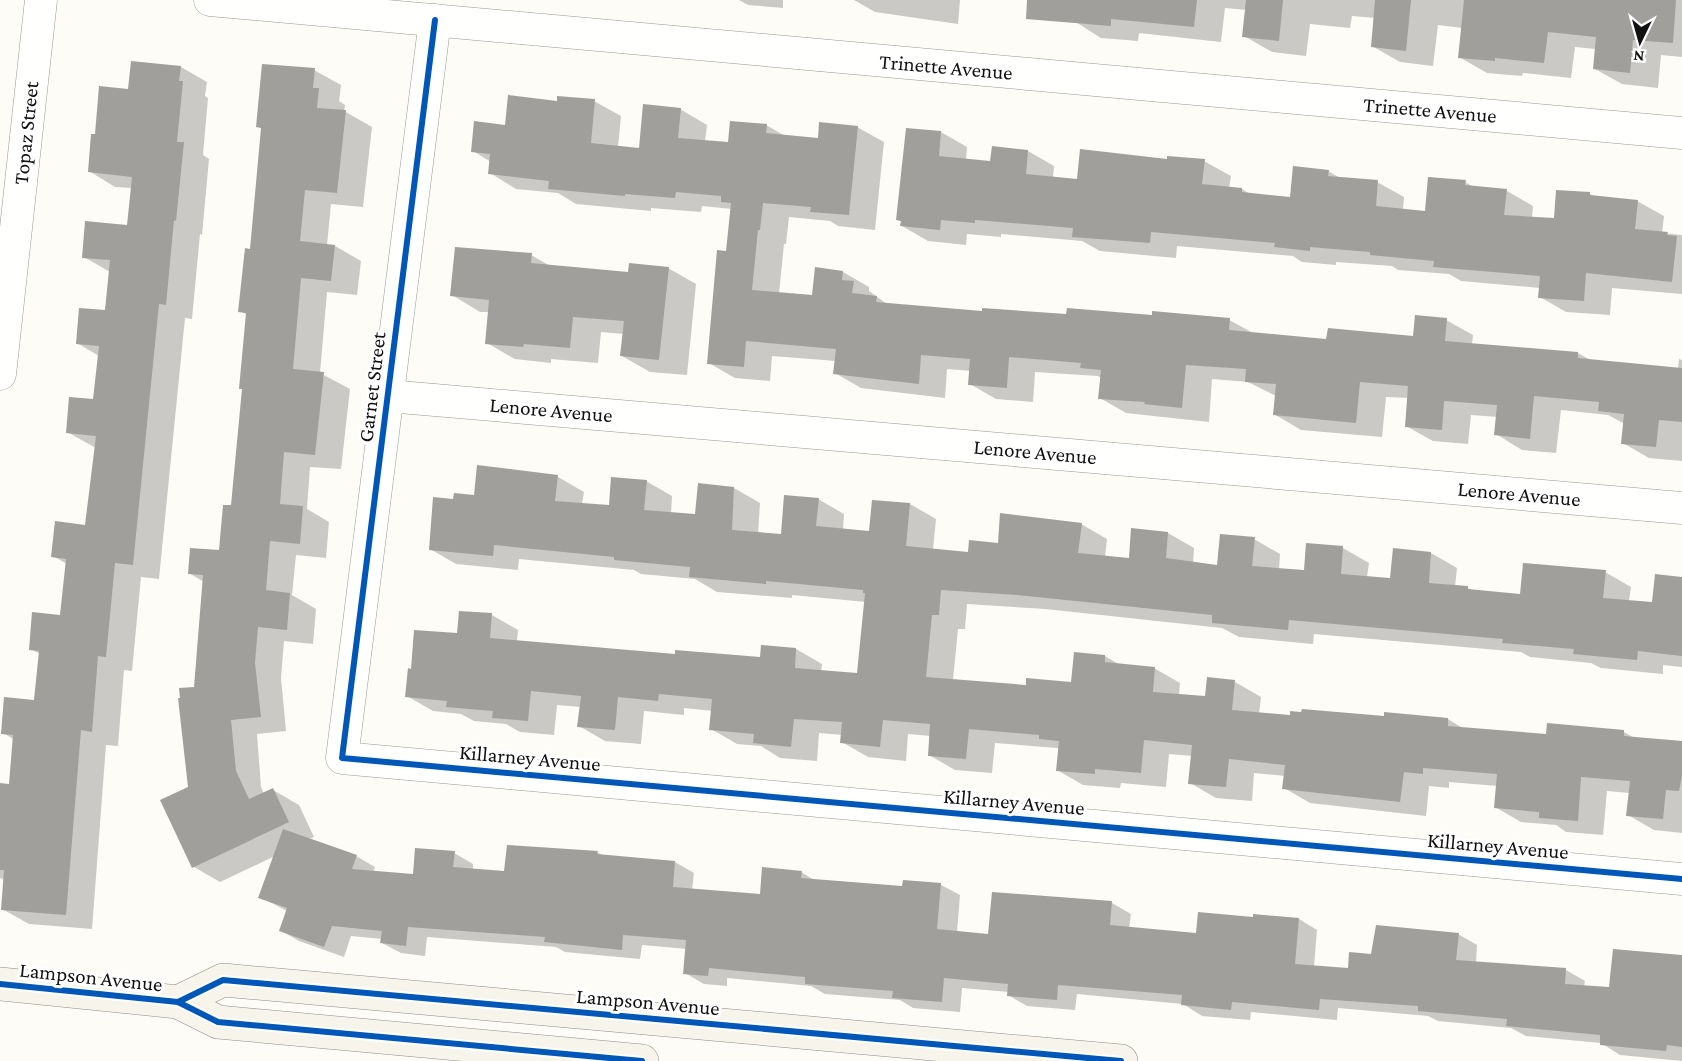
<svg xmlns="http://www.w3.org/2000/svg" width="1682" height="1061" font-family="'Crimson Pro',serif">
<rect width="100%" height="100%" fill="#fdfcf7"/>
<g fill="#0003">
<path d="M739 0H783V8L748 5Z"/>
<path d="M854 0H960L958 24 875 12Z"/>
<path d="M1041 0H1682V57L1661 55 1658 88 1622 84 1595 69 1596 49 1575 47 1571 78 1523 73 1522 76 1487 73 1459 57 1462 28 1438 25 1433 66 1400 62 1372 46 1375 18 1352 16 1350 28 1310 24 1306 56 1272 52 1244 36 1247 10 1225 8 1221 42 1139 33 1138 41 1101 38Z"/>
<path d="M181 67 207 82 205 96 208 98 203 155 209 159 202 235 200 234 192 319 185 318 159 579 141 577 132 671 124 670 118 746 106 745 92 929 29 924 2 909 5 880 0 878V785L11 786 15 740 3 733 36 701 40 654 31 649 61 616 67 564 53 556 87 526 96 448 67 432 95 401 99 356 77 343 107 312 110 272 84 257 128 226 132 188 115 187 89 171 96 136 130 91Z"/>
<path d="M314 70 341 85 339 101 345 105 344 111 372 127 363 207 331 204 327 245 335 246 361 261 357 295 327 292 320 373 350 389 341 469 310 467 307 509 329 522 326 558 296 555 292 595 316 609 313 644 284 641 281 678 286 731 257 734 261 787 264 794 273 790 299 805 314 837 309 839 356 856 375 867 373 872 414 876 454 853 473 864V870L506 873 597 852 604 856 675 862 694 873 692 890 761 896 801 872 816 881 903 888 904 881 941 885 960 895 957 932 990 935 1112 903 1131 914 1129 928 1197 934 1254 919H1299L1317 930 1314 967 1349 970 1372 955 1458 934 1477 945 1476 963 1566 970 1585 981 1584 987 1611 989 1682 960V1061L1620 1055 1601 1043 1526 1036 1511 1028 1438 1021 1428 1016 1338 1008 1337 1020 1251 1012 1250 1020 1202 1016 1183 1004 1077 994 1075 1010 1027 1006 1008 995 1009 992 962 988 960 1012 913 1008 900 1000 825 994 811 986 727 978V986L704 984 685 973 687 949 642 945 640 959 565 952 556 947 427 937 425 956 401 953 382 943V939L351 936 344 957 299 941 280 930 287 911 260 897 275 856 220 882 194 867 190 788 195 689 204 582 189 573 221 552 233 507 243 390 240 388 248 315 240 311 251 251 263 129 258 126Z"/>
<path d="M594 101 621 116 618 147 641 150 680 109 707 125 705 141 729 144 766 125 785 136 819 140 857 127 884 142 875 230 838 226 830 221 789 217 786 244H784L779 294 813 297 843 272 869 287V291L887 304 983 312 1229 320 1255 334 1328 341 1414 338 1446 320 1473 335 1472 345 1578 353 1590 360 1678 369 1679 359 1682 360V461L1649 458 1623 443 1625 424 1608 415 1561 410 1556 453 1522 450 1496 434 1498 417 1471 415 1468 444 1433 441 1406 426 1409 398 1386 397 1382 437 1301 430 1274 414 1276 396 1248 382 1212 379 1209 422 1126 413 1100 398 1101 378 1098 376 1035 372 1033 402 996 399 970 384 971 371 947 369 945 398 861 388 835 373 836 361 772 356 770 381 735 378 709 363 728 253 732 209 702 206 701 212 651 208V211L576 204 558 193 516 189 490 173 491 162 473 151 506 126 558 102Z"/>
<path d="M941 132 967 147 966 160 992 162 1028 151 1054 166 1053 178 1078 180 1168 161H1204L1231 176 1229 188 1242 189 1250 194 1291 199 1328 171 1340 178 1377 182 1404 197 1403 210 1426 213 1465 182 1475 188 1507 191 1533 206 1532 218 1555 220 1590 194 1596 198 1637 201 1664 216 1662 233 1682 235V294L1612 288 1610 315 1566 312 1540 297V288L1461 281 1449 274 1398 270 1392 266 1336 262V265L1302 262 1293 256 1177 246 1176 258 1100 251 1082 241 1001 234V237L967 234 966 245 928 241 902 226V222L898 219Z"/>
<path d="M531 255 552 267 630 273 668 268 696 284 687 375 650 372 622 356 624 334 601 332 598 363 551 359V363L515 359 487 343 490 312H480L452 295Z"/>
<path d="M558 477 584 492 582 504 610 507 646 481 672 496 671 514 696 516 734 488 760 503 758 534 782 536 818 499 844 514 843 530 870 532 910 504 936 519 933 550 969 554 1081 524 1107 539 1105 557 1130 559 1133 530 1168 533 1194 548 1193 563 1218 566 1254 539 1280 554 1279 570 1305 572 1343 548 1369 563 1367 577 1392 580 1431 553 1457 568 1455 587 1468 588 1473 591 1522 595 1605 572 1631 587 1629 601 1654 604 1682 578V667L1663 665V674L1601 668 1591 663 1530 657 1521 652 1314 634 1313 644 1239 637 1222 628 1045 609 967 604 965 629H958L953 680 1027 686 1073 684 1105 656 1120 665 1154 668 1180 683 1179 695 1207 698 1235 682 1261 697 1259 714 1291 717 1448 719 1464 729 1547 736 1548 725 1624 732 1636 739 1682 743V833L1654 830 1628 815 1630 793 1607 791 1603 835 1566 832 1556 825 1521 822 1495 807 1498 786 1449 782V788L1429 786 1426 816 1310 803 1284 788 1285 776 1254 773 1252 801 1216 798 1190 783 1193 756 1169 754 1166 787 1121 783 1120 788 1083 785 1057 770 1060 749 1057 748 995 743 992 773 955 770 929 755 931 736 908 734 906 761 868 757 842 742V735L819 733 817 761 780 758 761 746 737 744 711 729 713 711 684 708V715L644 711 641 744 605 741 579 726 581 707 557 705 554 735 520 732 506 724 474 721 461 714 433 711 407 696 412 670 458 635 492 615 518 630 517 641 677 655 761 659 796 649 822 664 821 672 859 675 866 602 792 595V598L717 592 695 579 641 574 634 570 519 559 518 570 456 564 430 549 455 500Z"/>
</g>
<g fill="#a19f9c">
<path d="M1027 0H1197L1194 27 1111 19V26L1026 19Z"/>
<path d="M1246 0H1283L1279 41 1242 37Z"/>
<path d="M1375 0H1411L1406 51 1371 47Z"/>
<path d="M1464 0H1676L1673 43 1633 40 1630 73 1593 69 1596 37 1548 32 1544 63 1495 58V61L1458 58Z"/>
<path d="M131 61 181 66 179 81H183L177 142H184L176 221 174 220 166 305 159 304 133 565 115 563 106 657 98 656 92 732 81 730 66 915 1 910 4 870H0V783L9 784 13 735 1 734 4 697 34 700 39 651 29 650 32 612 60 615 66 559 51 557 55 521 85 525 96 436 66 433 69 397 93 399 99 346 76 344 79 308 105 310 110 260 82 258 85 221 127 225 132 177 88 172 91 134H95L99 86 128 89Z"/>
<path d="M262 64 315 68 313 88H319L317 108 346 110 337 193 305 190 300 241 335 245 331 281 301 278 293 369 324 372 315 455 284 452 280 504 303 506 300 544 270 541 266 590 290 593 287 630 258 627 255 663 261 717 231 720 236 771 249 799 273 788 289 822 192 868 160 800 188 787 178 698H180L179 688 194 687 203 575 188 574 190 548 219 550 223 505H231L242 389H239L246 313 238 312 245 248 250 249 261 128 256 127Z"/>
<path d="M508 95 557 101V96L595 99 591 143 639 148 643 104 681 108 678 138 728 142 730 121 767 124 766 133 818 138 819 122 858 126 849 215 810 212 811 207 763 203 760 230H758L752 290 812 295 815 267 843 271 842 280 854 281 852 293 877 296 876 302 982 311V308L1066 314 1067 308 1152 315V311L1230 318 1229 330 1326 339 1328 328 1413 336 1415 315 1447 318 1445 341 1578 352V358L1682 368V422L1659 420 1656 447 1621 444 1624 414 1598 411 1599 402 1534 396 1530 439 1494 435 1497 405 1444 401 1442 430 1405 427 1408 386 1360 382 1356 423 1273 415 1276 384 1245 382 1246 369 1186 365 1182 408 1144 404 1145 402 1098 399 1101 370 1080 368 1081 363 1009 357 1007 388 968 385 970 359 921 355 919 384 833 374 836 349 746 341 744 367 707 364 717 250 726 251 731 203 721 202V196L676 192 675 198 625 194V196L548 189 549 181 488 174 490 154 471 152 474 121 505 125Z"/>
<path d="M906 128 941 131 939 156 990 161 992 146 1028 150 1026 174 1077 179 1080 149 1167 159V156L1205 159 1202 184 1242 188V192L1290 197 1293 166 1329 170 1328 176 1378 180 1376 206 1425 211 1428 177 1466 180 1465 185 1507 189 1504 215 1554 218 1556 190 1590 192V195L1638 200 1635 229 1668 232 1667 235 1677 236 1672 282 1586 273 1584 301 1538 298 1540 276 1433 267 1434 261 1370 255V252L1310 247V251L1274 247 1275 243 1151 232 1150 243 1072 237 1073 228 975 220V223L941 220 940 230 900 226 901 221 896 220Z"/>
<path d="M455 247 532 253 531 263 628 272 629 263 669 267 659 360 620 356 624 321 573 317 570 348 524 344 523 347 485 344 489 300 450 296Z"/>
<path d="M477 465 558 475 555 501 609 505 611 477 647 480 644 510 695 514 698 483 734 487 732 530 781 534 784 495 819 498 816 526 869 531 872 500 910 503 906 546 968 552 969 540 998 543 1000 513 1082 523 1078 553 1129 558 1131 528 1168 532 1166 558 1217 565 1220 534 1255 537 1252 566 1304 570 1306 543 1343 546 1341 574 1390 578 1393 548 1431 552 1429 583 1468 586V589L1520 594 1523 563 1606 570 1603 598 1652 602 1655 574 1682 577V656L1638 651 1637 660 1573 654 1574 649 1502 643 1503 639 1289 620 1288 630 1212 623V615L1017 595 941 590 939 615H932L926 677 1026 685V678L1071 682 1074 652 1105 655V662L1155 667 1153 692 1205 696 1207 677 1235 680 1232 710 1290 715V711L1301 712 1302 709 1384 716V712L1448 718V726L1546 734 1547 723 1624 730V736L1682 741V776L1679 791 1666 790 1663 819 1626 816 1630 781 1581 777 1578 821 1539 818V812L1494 808 1497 774 1423 768V774L1404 772 1400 802 1282 789 1285 765 1229 759 1226 787 1188 784 1192 745 1144 740 1141 773 1095 769V774L1056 771 1059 741 1039 739V735L969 729 966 759 928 756 930 724 883 720 880 747 840 743 842 722 794 719 791 747 753 743 754 734 709 730 712 699 659 694 658 701 618 697 615 730 577 727 581 696 531 691 528 721 492 718 493 711 446 707 447 701 405 697 408 668 411 669 414 630 457 633 459 611 492 613 490 638 675 654V650L760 657 761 645 796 648 795 668 857 673 865 593H863V590L766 581V584L689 577 690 567 614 560V557L494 545 493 556 429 550 433 497 453 499 454 493 474 495Z"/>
<path d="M283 829 357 855 352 869 413 874 415 848 455 851 453 867 504 871 507 845 598 851 597 854 675 861 673 887 760 894 762 867 802 871 801 878 902 886 903 880 941 883 937 929 988 934 992 892 1112 901 1110 925 1196 933 1198 912 1253 917V914L1299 918 1295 964 1348 968 1349 952 1371 954 1376 925 1459 933 1456 960 1566 968 1565 984 1609 987 1613 949 1682 955V1047L1667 1045 1666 1051 1600 1045V1035L1506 1026 1507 1019 1418 1011V1006L1320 999 1319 1010 1232 1002 1231 1010 1181 1005 1182 995 1058 985 1057 1000 1007 996 1008 984 944 978 942 1002 892 998 893 991 805 984V977L709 968 708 976 683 974 686 940 623 935 622 950 544 942 545 937 408 927 406 946 380 943 382 931 332 926 324 947 279 931 287 908 258 898Z"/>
</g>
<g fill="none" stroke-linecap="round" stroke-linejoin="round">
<defs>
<g id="street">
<path d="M210 0 1682 133"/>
<path d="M435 20 342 758 1682 879"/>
<path d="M0 374 41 0"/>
<path d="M388 396 1682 508"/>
</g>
<g id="secondary">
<path d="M0 984 178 1002 218 1022 642 1061"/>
<path d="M178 1002 223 980 1121 1061"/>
</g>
</defs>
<use href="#street" stroke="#979795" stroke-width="33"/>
<use href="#secondary" stroke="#8e8d8b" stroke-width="34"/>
<use href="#street" stroke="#fffffe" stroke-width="32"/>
<use href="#secondary" stroke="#f6f4eb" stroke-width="33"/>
<defs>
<g id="cycleway">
<path d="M435 20 342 758 1682 879"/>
<path d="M0 984 178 1002 218 1022 642 1061"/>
<path d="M178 1002 223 980 1121 1061"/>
</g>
</defs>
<use href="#cycleway" stroke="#fff" stroke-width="10"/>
<use href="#cycleway" stroke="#0057b8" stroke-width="6"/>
</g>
<g text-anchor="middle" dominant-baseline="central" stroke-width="6" stroke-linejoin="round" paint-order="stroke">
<g font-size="21" fill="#111" stroke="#fff">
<text transform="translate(946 67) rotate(5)">Trinette Avenue</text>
<text transform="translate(1430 110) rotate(5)">Trinette Avenue</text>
<text transform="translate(26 133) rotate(-84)">Topaz Street</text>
<text transform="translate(372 387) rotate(-83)">Garnet Street</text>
<text transform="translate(551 410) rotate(5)">Lenore Avenue</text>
<text transform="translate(1035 452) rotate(5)">Lenore Avenue</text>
<text transform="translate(1519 494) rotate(5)">Lenore Avenue</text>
<text transform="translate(530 758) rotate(5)">Killarney Avenue</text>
<text transform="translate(1014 802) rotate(5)">Killarney Avenue</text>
<text transform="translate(1498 846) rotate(5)">Killarney Avenue</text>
<text transform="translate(91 977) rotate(6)">Lampson Avenue</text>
<text transform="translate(648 1002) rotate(5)">Lampson Avenue</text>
</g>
</g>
<g transform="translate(1640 42) rotate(185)" stroke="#ffffff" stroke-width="4.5" paint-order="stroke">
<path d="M0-4.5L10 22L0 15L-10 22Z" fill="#111111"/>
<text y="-9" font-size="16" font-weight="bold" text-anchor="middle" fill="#111111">N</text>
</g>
</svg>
